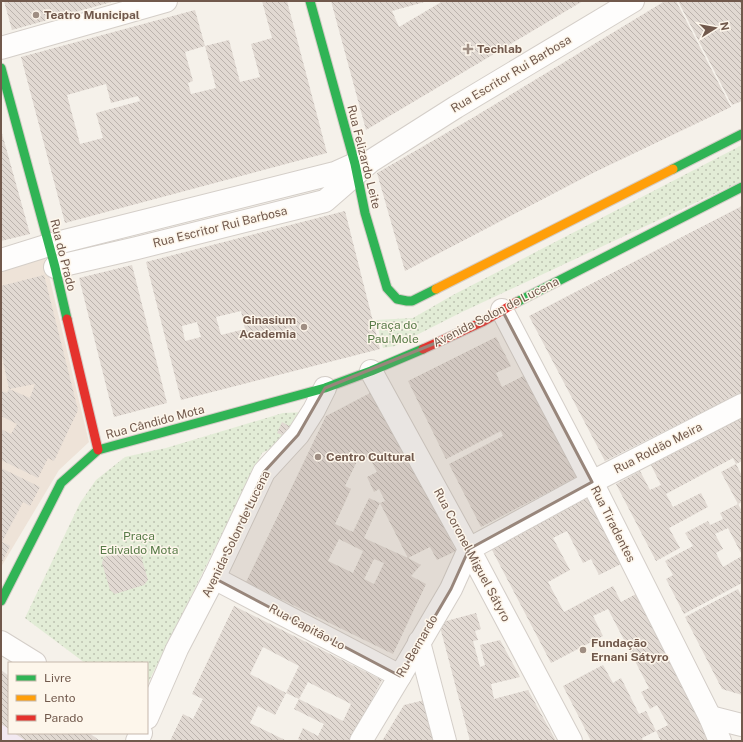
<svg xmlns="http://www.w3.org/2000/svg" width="743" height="742" font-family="'Public Sans',sans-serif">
<defs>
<pattern id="grass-dots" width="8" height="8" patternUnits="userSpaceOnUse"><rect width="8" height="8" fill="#e2ecd6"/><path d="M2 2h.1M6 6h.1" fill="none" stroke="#bcc2b0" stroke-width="1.8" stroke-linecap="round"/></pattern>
<pattern id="building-back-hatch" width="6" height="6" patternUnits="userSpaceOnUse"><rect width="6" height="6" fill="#e1d9d2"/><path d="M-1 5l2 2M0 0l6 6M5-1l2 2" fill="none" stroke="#bbb3ad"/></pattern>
</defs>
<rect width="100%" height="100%" fill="#f5f1ea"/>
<path fill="#eee3d8" d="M44 255 89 442 59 470 1 567V268Z"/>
<path fill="#f2e9f1" d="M1 670 9 676V733H89L100 741H1Z"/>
<g fill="url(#grass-dots)">
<path d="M742 145V181L462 312 395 346 383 348 376 320 413 318 453 295Z"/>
<path d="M307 412 292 438 262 453 147 685V663H85L25 618 80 503 96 480 125 457 166 448 283 413Z"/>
</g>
<g fill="url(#building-back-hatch)" fill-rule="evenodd">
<path d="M4 1H115L12 30Z"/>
<path d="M262 1H287L327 153 65 223 21 57 195 10 205 46 185 52 193 81 188 83 191 94 216 88 205 46 229 40 240 82 260 77 251 44 272 38ZM106 84 111 103 138 96 140 101 96 113 103 138 80 144 67 95Z"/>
<path d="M331 1H428L392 11 399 27 443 1H583L366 130Z"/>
<path d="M665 1H676L731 107 595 172 405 271 377 173 474 117Z"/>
<path d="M678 1H742V101L732 105Z"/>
<path d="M1 130 30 234 1 241Z"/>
<path d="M742 206V392L605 461 529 316Z"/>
<path d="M345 211 380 349 181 400 146 262ZM241 311 245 329 221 335 216 317ZM197 322 201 337 185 341 182 326Z"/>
<path d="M132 265 167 403 114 417 79 278Z"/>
<path d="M44 275 78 410 54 461 48 458 38 478 1 460V429L11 434 17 424 1 416V391L7 393 9 389 1 351V286ZM35 384 30 398 9 389Z"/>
<path d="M496 337 511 366 496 373 502 387 527 374 579 476 481 527 449 464 503 436 501 431 446 459 408 381Z"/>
<path d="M374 391 456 551 437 560 430 547 408 558 421 565 411 576 426 584 393 654 246 582 326 416ZM352 449 359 462 369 457 377 472 367 477 374 492 379 489 385 501 380 503 369 498 353 532 335 524 351 489 345 486 358 459 349 454ZM380 503 408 558 364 538ZM339 539 363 551 353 573 328 561ZM374 559 384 563 374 584 364 579Z"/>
<path d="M742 417V461L736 464 733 458 666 494 673 507 701 493 708 507 669 528 680 548 656 561 616 484 640 471 650 490 661 485 651 465Z"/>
<path d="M282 422 291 427 287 437 277 433Z"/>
<path d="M736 464 742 476V502L738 504 721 472Z"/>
<path d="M1 468 40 487 30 506 23 502 2 542 10 546 1 564Z"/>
<path d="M588 497 621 564 599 575 591 559 583 563 567 531 553 538 570 570 548 582 564 612 613 586 621 602 636 594 709 741H661L656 731 668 725 657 705 650 709 641 692 649 688 608 609 593 616 603 636 551 663 491 548Z"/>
<path d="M738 504 742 511V552L741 553 728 528 715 534 723 549 716 553 723 567 742 556V583L684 614 666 579 673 575 665 561 693 546 685 533 708 521 710 525 723 519 720 513Z"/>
<path d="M132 549 140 553 148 580 144 585 115 594 110 590 102 563 104 557Z"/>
<path d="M738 589 742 597V622L740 623 742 626V695L722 689 685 617Z"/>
<path d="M234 606 382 680 351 741H302L298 739 303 728 318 736 324 724 294 709 299 699 286 693 299 666 263 647 250 674 286 693 275 715 258 706 250 723 287 741H170L183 714 193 719 203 699 192 694ZM308 682 351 704 343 721 299 699Z"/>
<path d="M476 613 481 629 475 631 478 640 473 641 480 667 485 665 480 645 500 640 520 677 491 684 494 699 528 690 556 741H470L439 623Z"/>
<path d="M603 665 613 683 621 678 639 714 646 711 656 731 642 738 643 741H591L582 723 563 686Z"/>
<path d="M1 670 9 676V729L1 724Z"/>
<path d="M429 699 438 739 429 741H382L404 705Z"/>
<path d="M14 733H89L100 741H26Z"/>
</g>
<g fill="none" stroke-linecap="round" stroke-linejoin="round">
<defs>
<g id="street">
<path d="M1 48 166 1"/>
<path d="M1 260 49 245 335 173 355 164 362 163"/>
<path d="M55 267 137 248 325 201 371 161 456 107 633 1"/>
<path d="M502 310 592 482 710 717 720 741"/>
<path d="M371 371 469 549 571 741"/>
<path d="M469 549 592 482 742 405"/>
<path d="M214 578 400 676"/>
<path d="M1 642 35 663"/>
<path d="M419 642 445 741"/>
<path d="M710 717 742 725"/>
<path d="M147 718 177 649 214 578 264 472 298 435 314 410 325 388"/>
<path d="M137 741 141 733"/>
<path d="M361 741 400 676 451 589 469 549"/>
</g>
<g id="fast">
<path d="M310 1 355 164 365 213 387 288 397 299 407 301H412L436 289"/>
<path d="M1 68 55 267 67 319"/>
<path d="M673 169 742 134"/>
<path d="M517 302 742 187"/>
<path d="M1 601 61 483 98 450 325 388 371 371 423 349"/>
</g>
<path id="slow" d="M436 289 673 169"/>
<g id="jam">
<path d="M67 319 98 450"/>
<path d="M423 349 482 322 517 302"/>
</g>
</defs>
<use href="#street" stroke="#d4cec8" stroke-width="24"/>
<use href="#fast" stroke="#d4ccc6" stroke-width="11"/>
<use href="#slow" stroke="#d4ccc6" stroke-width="11"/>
<use href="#jam" stroke="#d4ccc6" stroke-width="11"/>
<use href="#street" stroke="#fefdfc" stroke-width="22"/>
<use href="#fast" stroke="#30b455" stroke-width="9"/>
<use href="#slow" stroke="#ff9f0a" stroke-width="9"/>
<use href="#jam" stroke="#e5322d" stroke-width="9"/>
</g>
<path fill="#98867b" fill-opacity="0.2" stroke="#98867b" stroke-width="3" stroke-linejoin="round" d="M502 310 592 482 469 549 451 589 400 676 214 578 264 472 298 435 325 388 443 340Z"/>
<g fill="#9f8e83" stroke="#fdf6eb" stroke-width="1.5">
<circle cx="36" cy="15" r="4"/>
<path d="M466 43h4v4h4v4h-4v4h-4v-4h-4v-4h4z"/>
<circle cx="304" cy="327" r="4"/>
<circle cx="318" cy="457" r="4"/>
<circle cx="583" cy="650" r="4"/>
</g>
<g text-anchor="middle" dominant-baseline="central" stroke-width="3" stroke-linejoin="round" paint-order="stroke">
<g font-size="12" font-weight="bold" fill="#71594c" stroke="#fdf6eb" text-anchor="start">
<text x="44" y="15">Teatro Municipal</text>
<text x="477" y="49">Techlab</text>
<text x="296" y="320" text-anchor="end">Ginasium<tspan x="296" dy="14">Academia</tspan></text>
<text x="326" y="457">Centro Cultural</text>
<text x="591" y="643">Fundação<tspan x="591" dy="14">Ernani Sátyro</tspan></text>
</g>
<g font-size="12" fill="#71594c" stroke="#fdf6eb">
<text transform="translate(511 74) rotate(-31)">Rua Escritor Rui Barbosa</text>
<text transform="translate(364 157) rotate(76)">Rua Felizardo Leite</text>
<text transform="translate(220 227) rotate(-14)">Rua Escritor Rui Barbosa</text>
<text transform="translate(63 255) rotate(76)">Rua do Prado</text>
<text transform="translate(496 312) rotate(-27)">Avenida Solon de Lucena</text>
<text transform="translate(155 422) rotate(-15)">Rua Cândido Mota</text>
<text transform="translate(658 448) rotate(-27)">Rua Roldão Meira</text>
<text transform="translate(613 524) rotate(63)">Rua Tiradentes</text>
<text transform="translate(236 534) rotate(-64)">Avenida Solon de Lucena</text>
<text transform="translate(472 555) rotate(62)">Rua Coronel Miguel Sátyro</text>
<text transform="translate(307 627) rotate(28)">Rua Capitão Lo</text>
<text transform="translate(417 646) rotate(-60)">Ru Bernardo</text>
</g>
<g font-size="12" fill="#587b48" stroke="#fdf6eb">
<text x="393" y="325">Praça do<tspan x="393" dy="14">Pau Mole</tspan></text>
<text x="139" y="536">Praça<tspan x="139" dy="14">Edivaldo Mota</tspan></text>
</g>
</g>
<rect width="743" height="742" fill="none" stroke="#71594c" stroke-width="4"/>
<rect x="8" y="662" width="140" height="72" fill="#fdf6eb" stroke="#c5b7ab"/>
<rect x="16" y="675" width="20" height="6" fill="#30b455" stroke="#c5b7ab"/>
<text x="44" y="682" font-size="12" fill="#71594c">Livre</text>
<rect x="16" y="695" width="20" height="6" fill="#ff9f0a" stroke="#c5b7ab"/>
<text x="44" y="702" font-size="12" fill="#71594c">Lento</text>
<rect x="16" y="715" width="20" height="6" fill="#e5322d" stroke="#c5b7ab"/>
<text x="44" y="722" font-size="12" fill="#71594c">Parado</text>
<g transform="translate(715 28) rotate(79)" stroke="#fdf6eb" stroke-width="3" paint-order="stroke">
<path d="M0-3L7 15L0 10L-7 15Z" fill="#71594c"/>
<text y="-6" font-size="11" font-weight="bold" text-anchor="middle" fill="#71594c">N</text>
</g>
</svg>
